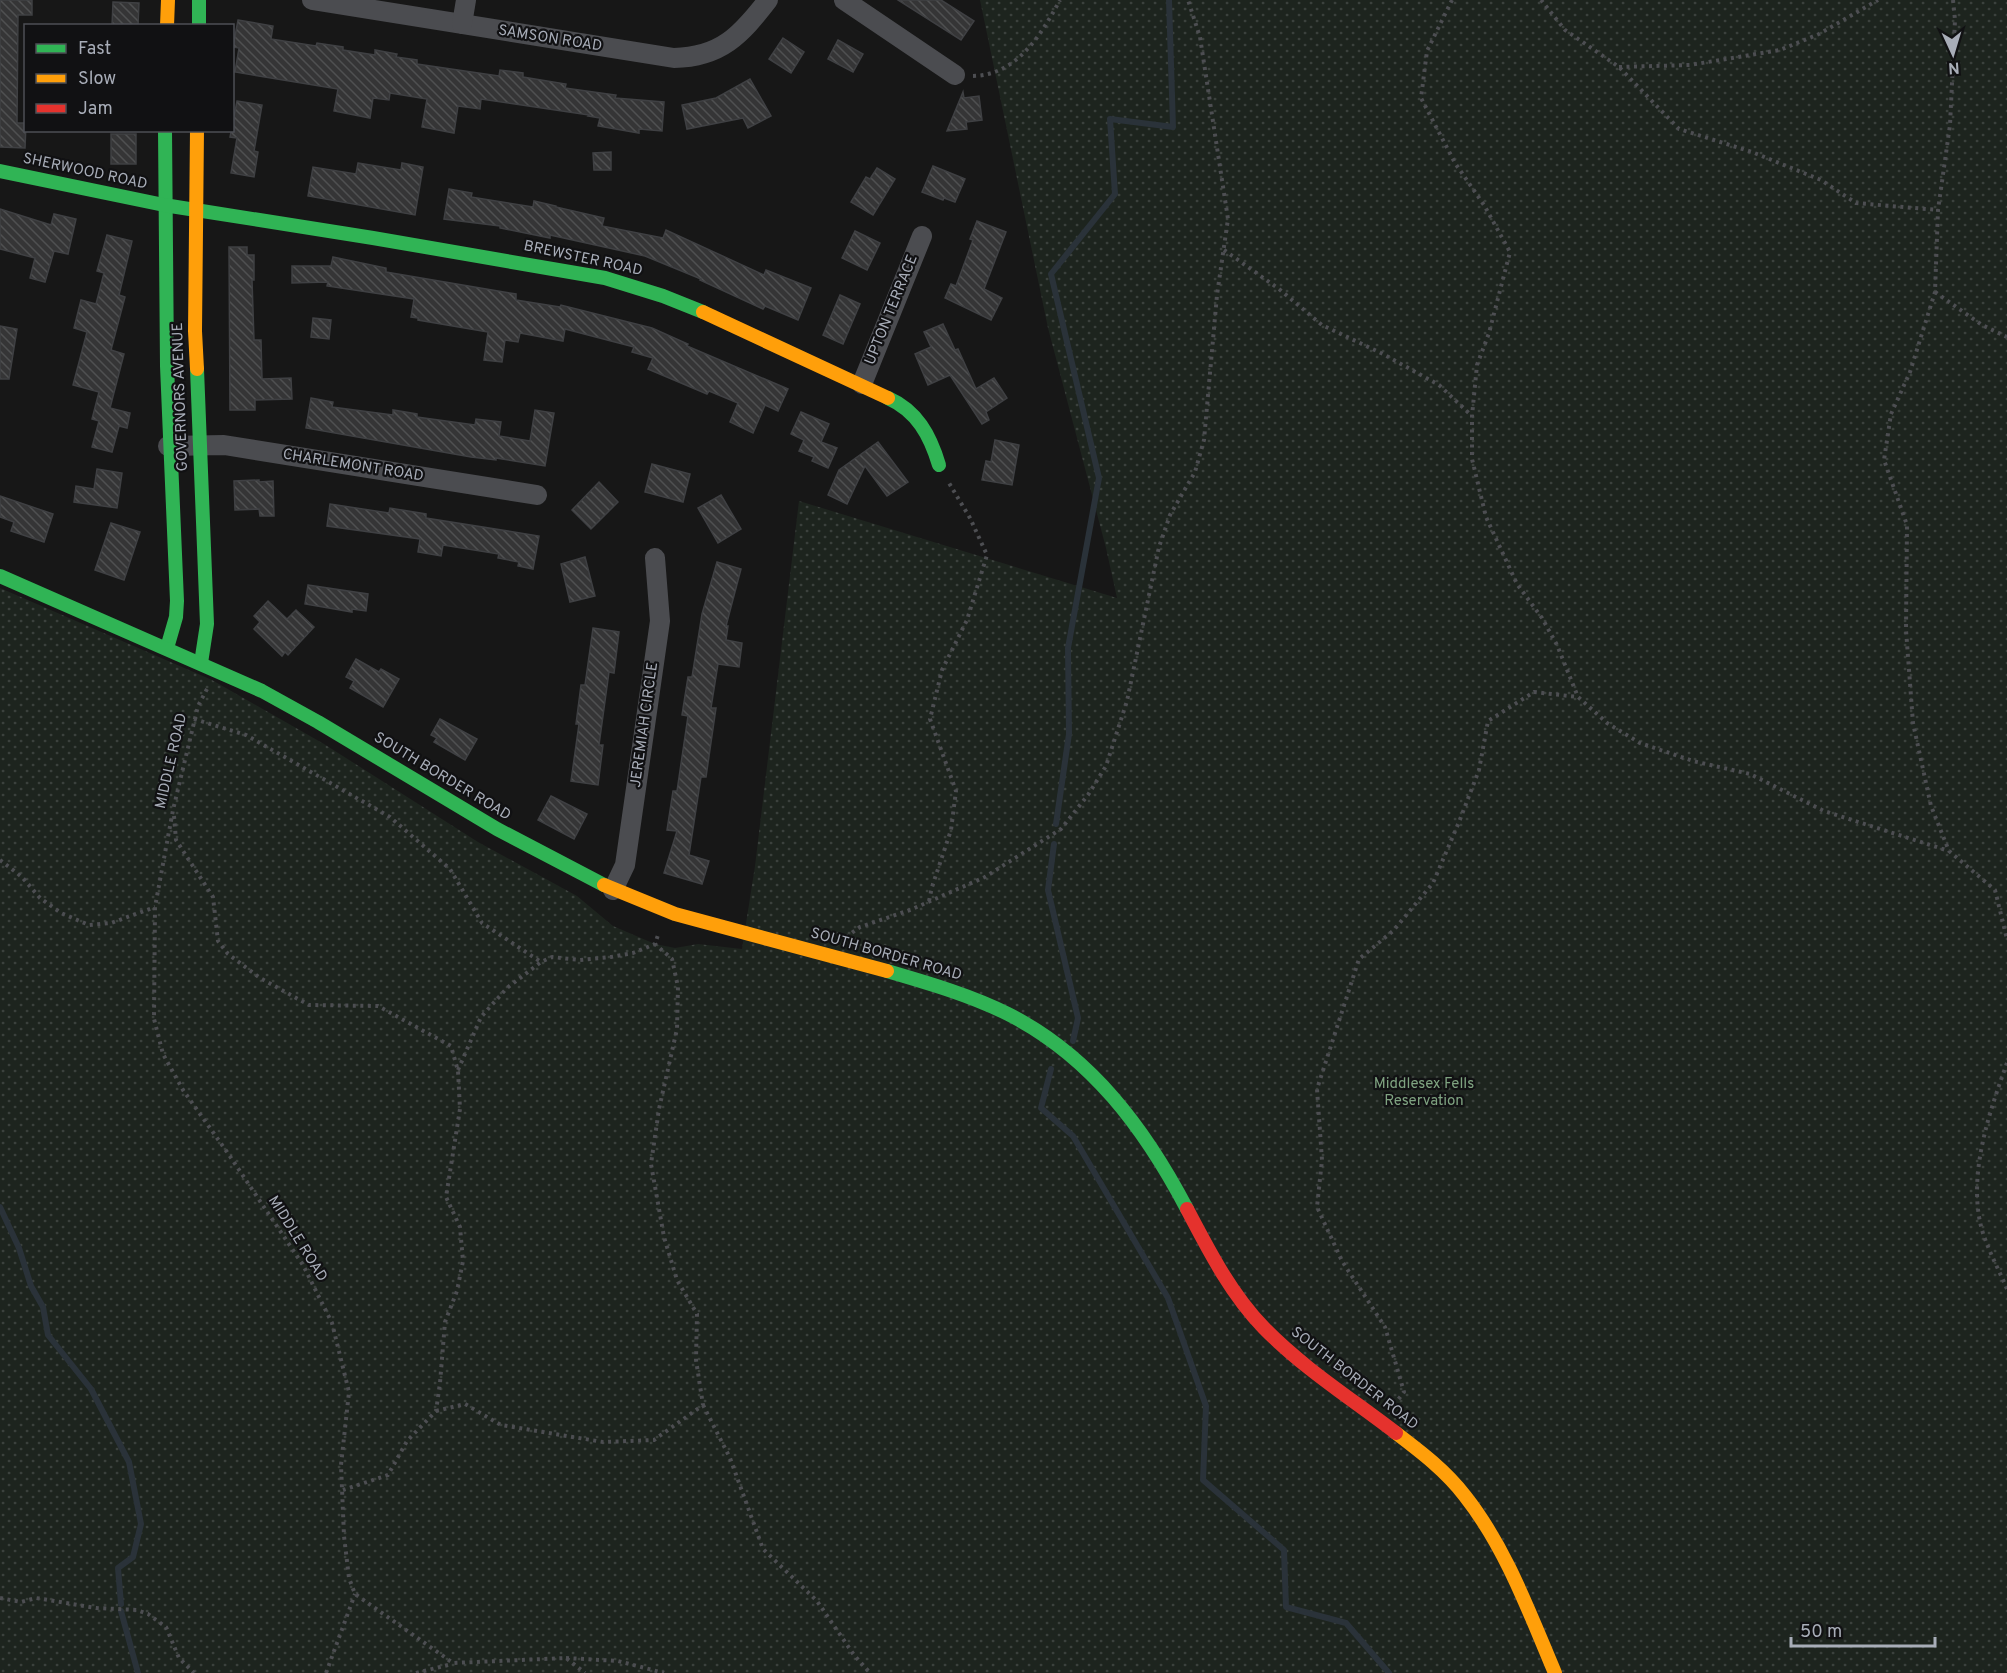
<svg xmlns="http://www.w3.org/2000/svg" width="2007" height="1673" font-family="Overpass,sans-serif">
<defs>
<pattern id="park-dots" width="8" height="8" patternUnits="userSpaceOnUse" patternTransform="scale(1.5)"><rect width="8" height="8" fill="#1d241e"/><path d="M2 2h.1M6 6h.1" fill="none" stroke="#3b413d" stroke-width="1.8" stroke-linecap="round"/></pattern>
<pattern id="building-back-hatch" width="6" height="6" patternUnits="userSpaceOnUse" patternTransform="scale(1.5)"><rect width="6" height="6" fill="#353536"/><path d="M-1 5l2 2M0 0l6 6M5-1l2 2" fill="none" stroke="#4f5051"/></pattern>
</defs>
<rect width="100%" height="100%" fill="#171717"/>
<path fill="url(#park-dots)" d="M980 0H2007V1673H0V588L212 680 324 744 478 842 577 896 613 926 655 944 675 948 698 944 742 949 755 866 799 501 1117 598 1106 548 1048 328Z"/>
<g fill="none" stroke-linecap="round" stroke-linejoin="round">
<g stroke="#2a3239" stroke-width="6">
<path d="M1056 824 1069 734 1068 648 1099 478 1051 274 1115 194 1110 119 1173 127 1169 0"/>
<path d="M1054 844 1048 890 1078 1018 1073 1041"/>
<path d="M1051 1069 1041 1108 1073 1136 1168 1298 1206 1406 1203 1480 1284 1550 1286 1607 1346 1623 1389 1673"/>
<path d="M0 1207 19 1248 31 1286 43 1307 48 1335 91 1389 129 1462 141 1524 133 1557 118 1568 121 1604"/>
<path d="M121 1611 138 1673"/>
</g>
</g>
<g fill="url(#building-back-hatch)" stroke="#3f4043" stroke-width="1.5">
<path d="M0 0H32V15H18L17 123H26L25 148 0 147Z"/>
<path d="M898 0H941L974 21 961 40Z"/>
<path d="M113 2 139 3 138 26H112Z"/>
<path d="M238 20 273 26 271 39 316 46 317 43 343 47V50L375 55V50L397 54 396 57 417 60V64L499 76 500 70 523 73V77L566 84 565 88 616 95 615 98 664 102 662 131 639 129V133L598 126 600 118 588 116 589 115 481 99 480 109 458 106 454 133 422 127 427 99 390 93 389 100 373 98 370 118 334 111 338 89 235 72 239 48 233 47Z"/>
<path d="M783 38 804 52 791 73 769 59Z"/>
<path d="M838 40 863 54 853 72 828 59Z"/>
<path d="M750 79 771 116 748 128 743 118 687 129 682 105 716 98Z"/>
<path d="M963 92 964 98 979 96 982 120 966 122 967 129 947 131Z"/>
<path d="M237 101 262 105 254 151 258 152 254 177 231 173 237 138 230 137Z"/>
<rect x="111" y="134" width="25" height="30"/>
<path d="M611 152V170H594L593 153Z"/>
<path d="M358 163 401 170 402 163 423 167 415 215 308 196 313 167 356 174Z"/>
<path d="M933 166 965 179 955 202 944 198 943 200 922 192Z"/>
<path d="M877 168 895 179 873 215 851 202 866 177 870 179Z"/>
<path d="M449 189 472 193 471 197 533 207 534 201 556 206V207L604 218 602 226 663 238 666 230 764 275 766 270 811 288 798 320 765 306 763 309 700 280 701 279 645 256 550 235V238L500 228V226L444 219Z"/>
<path d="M0 209 51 225 54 214 76 219 68 254 54 251 45 282 30 278 35 258 0 249Z"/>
<path d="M977 221 1006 232 984 289 1002 298 991 320 945 298 951 284 956 286 973 240 970 239Z"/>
<path d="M855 231 880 243 867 270 842 258Z"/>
<path d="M107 235 132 241 119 295 125 297 111 350 124 354 110 408 130 413 127 428 119 426 112 452 92 447 99 421 92 419 99 392 73 385 87 332 74 328 81 300 96 304 104 273 97 271Z"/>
<path d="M229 247H247V255H254V280H252L254 340H261L262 379 291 378 292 399 255 400V410H230Z"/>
<path d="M333 257 386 268V272L516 294V300L560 307 561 305 652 328 688 344 687 346 788 389 778 411 765 405 753 433 730 422 738 403 709 391 707 394 648 369 653 358 632 352 634 347 565 329 563 341 520 333 518 342 505 340 502 362 484 360 488 332 418 320V318L411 317 414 299 327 286 328 282 292 283V266H331Z"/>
<path d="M840 295 860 304 843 344 823 335Z"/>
<path d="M313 318 331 320 329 339 311 337Z"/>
<path d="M943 324 955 350 958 349 976 389 994 378 1007 398 986 412 989 420 982 424 950 375 928 385 915 354 931 347 924 332Z"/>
<path d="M0 326 17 329 9 379H0Z"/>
<path d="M311 398 333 402 332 407 393 415V410L417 414V417L475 425 476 419 501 422 499 436 530 441 535 410 554 413 545 466 496 458V460L471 457 306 428Z"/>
<path d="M801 412 829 424 821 442 837 448 828 468 812 461 814 457 799 451 804 440 791 434Z"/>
<path d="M995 440 1019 445 1012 485 982 480 986 461 991 462Z"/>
<path d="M878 442 908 482 887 496 865 466 847 504 828 495 839 470Z"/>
<path d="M652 464 690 474 683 502 645 492Z"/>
<path d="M97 469 122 473 117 508 74 502 76 486 94 489Z"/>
<path d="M259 480V482L273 481 274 516H260L259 509 235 510 234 481Z"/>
<path d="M599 482 618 502 591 529 572 510Z"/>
<path d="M721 495 741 529 718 543 698 508Z"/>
<path d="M0 496 53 514 44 542 11 531 14 522 0 517Z"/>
<path d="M330 504 389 513 390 508 426 514V518L539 536 533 569 518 566 519 562 498 558 499 554 443 545 441 556 418 552 420 539 327 526Z"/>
<path d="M111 523 140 532 124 580 95 570Z"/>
<path d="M585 557 595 596 570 602 561 564Z"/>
<path d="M717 562 741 569 726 626H728L726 640 742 643 739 667 718 664 711 708H716L706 777H701L689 855 709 861 702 884 664 873 677 831 667 830 673 791H677L688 716 682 715 688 677H692L702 614Z"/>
<path d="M308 585 368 594 366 611 352 609V612L305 604Z"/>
<path d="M268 601 287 619 296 610 314 627 288 655 285 652 282 656 254 629 260 622 254 616Z"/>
<path d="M593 628 619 632 614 673 609 672 599 745H603L598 785 571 781 579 724H576L581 685H585Z"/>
<path d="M356 659 379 672 381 669 399 679 383 707 350 688 354 681 346 677Z"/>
<path d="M440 719 477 739 465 760 434 742 437 738 431 735Z"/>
<path d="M551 796 587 814 574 839 538 820Z"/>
</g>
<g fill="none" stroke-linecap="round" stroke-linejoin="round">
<g stroke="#4d4e52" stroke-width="4" stroke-dasharray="3 4.5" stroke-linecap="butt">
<path d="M1452 0 1427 51 1421 98 1455 163 1484 205 1510 252 1489 333 1477 365 1472 416V459L1486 517 1517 584 1542 618 1557 645 1578 697 1607 723 1640 743 1693 761 1750 774 1824 811 1949 851"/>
<path d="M1541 0 1565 30 1619 67 1679 129 1752 152 1821 180 1856 203 1938 210"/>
<path d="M1953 0 1955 20 1950 125 1938 210 1935 292 1910 372 1891 414 1884 460 1907 525 1906 630 1913 723 1931 806 1949 851 1995 890 2007 939"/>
<path d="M1619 67 1690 65 1780 50 1819 34 1878 0"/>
<path d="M973 76C1017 75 1041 35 1060 0"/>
<path d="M1224 250 1279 289 1322 325 1383 354 1439 385 1472 416"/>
<path d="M1935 292 1982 325 2007 337"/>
<path d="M207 689 198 706 173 810 155 907 154 1019 163 1054 183 1090 227 1152 303 1265 332 1323 349 1392 341 1465 344 1536 349 1578 355 1594 453 1663 566 1658 585 1673"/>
<path d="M194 719 246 735 390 817 450 869 482 923 541 962"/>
<path d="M174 816 176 840 213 897 218 941 228 954 260 978 309 1005 378 1006 451 1046 458 1071 460 1109 446 1197 460 1227 463 1261 457 1291 445 1322 440 1383 436 1411 407 1441 388 1475 343 1490"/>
<path d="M0 860 22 877 40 898 61 913 89 925 111 923 155 907"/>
<path d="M929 901 932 887 951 830 956 791 930 719 942 670 967 620 987 555 970 518 949 483"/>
<path d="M846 937 860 927 910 910 985 877 1061 829 1088 795 1106 766 1127 701 1159 547 1170 515 1195 472 1204 440 1217 295 1228 219 1200 37 1188 0"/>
<path d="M2007 1063C1989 1113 1967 1176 1982 1230 1988 1250 1999 1270 2007 1289"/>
<path d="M458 1070 481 1017 507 988 541 962 552 957 580 960 611 957 633 953 655 944"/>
<path d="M703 1405 730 1458 763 1549 817 1601 854 1655 870 1673"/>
<path d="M1394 1405 1404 1392 1385 1327 1342 1261 1317 1207 1322 1160 1317 1089 1359 959 1393 931 1433 883 1459 822 1479 770 1488 721 1534 692 1578 697"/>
<path d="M436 1411 465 1404 501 1425 603 1442 654 1440 703 1405 696 1360 697 1314 677 1280 664 1237 651 1164 659 1109 677 1029 678 987 672 959 655 944 659 932"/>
<path d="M0 1598 21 1602 36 1598 96 1608 137 1610 148 1614 166 1627 179 1658 194 1673"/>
<path d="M566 1658 618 1661 664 1673"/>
<path d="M326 1673 355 1594"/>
<path d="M416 1673 452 1664"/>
</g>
<g stroke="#4b4c50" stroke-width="20">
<path d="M312 0 674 58C721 57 741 35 768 0"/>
<path d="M844 0 955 75"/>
<path d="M462 24 466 0"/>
<path d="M862 384 922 236"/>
<path d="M168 446 224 445 537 495"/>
<path d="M613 890 625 865 660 621 655 558"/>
</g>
<g stroke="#30b455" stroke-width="14">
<path d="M199 0V26"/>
<path d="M165 130 167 366 177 601 176 617 167 648"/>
<path d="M0 171 164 205 373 238 605 278 663 296 703 312"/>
<path d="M197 369 207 624 201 663"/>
<path d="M888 398C917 411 930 435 939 465"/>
<path d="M0 576 262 691 318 722 497 829 604 885"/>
<path d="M887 971C928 983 970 995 1008 1014 1091 1056 1145 1129 1187 1209"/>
</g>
<g stroke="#ff9f0a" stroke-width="14">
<path d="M167 26 168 0"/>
<path d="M703 312 888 398"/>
<path d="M197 369 195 331 197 130"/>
<path d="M604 885 675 914 887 971"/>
<path d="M1396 1433C1421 1452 1446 1471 1465 1496 1506 1548 1529 1612 1555 1673"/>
</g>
<path stroke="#e5322d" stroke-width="14" d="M1187 1209C1209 1251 1231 1294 1264 1328 1304 1369 1352 1399 1396 1433"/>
</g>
<g text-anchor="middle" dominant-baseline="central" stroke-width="4.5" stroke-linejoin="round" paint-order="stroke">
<g font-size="15" fill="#a8adb8" stroke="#111113">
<text transform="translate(550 39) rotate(9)">SAMSON ROAD</text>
<text transform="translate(85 172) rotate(12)">SHERWOOD ROAD</text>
<text transform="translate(583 259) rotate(12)">BREWSTER ROAD</text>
<text transform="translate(892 310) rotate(-68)">UPTON TERRACE</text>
<text transform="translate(181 397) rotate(-92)">GOVERNORS AVENUE</text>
<text transform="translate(353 466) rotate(9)">CHARLEMONT ROAD</text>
<text transform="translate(645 725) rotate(-82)">JEREMIAH CIRCLE</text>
<text transform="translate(172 761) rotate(-77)">MIDDLE ROAD</text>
<text transform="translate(442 777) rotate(31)">SOUTH BORDER ROAD</text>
<text transform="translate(886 955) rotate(16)">SOUTH BORDER ROAD</text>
<text transform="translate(297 1239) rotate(58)">MIDDLE ROAD</text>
<text transform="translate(1354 1379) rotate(38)">SOUTH BORDER ROAD</text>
</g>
<g font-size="15" fill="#7fa381" stroke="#111113">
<text x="1424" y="1084">Middlesex Fells<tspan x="1424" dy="17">Reservation</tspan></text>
</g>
</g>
<rect x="24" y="24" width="210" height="108" fill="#111113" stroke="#4d4f55" stroke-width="1.5"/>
<rect x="36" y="44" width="30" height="9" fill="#30b455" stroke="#4d4f55" stroke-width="1.5"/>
<text x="78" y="54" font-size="18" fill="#a8adb8">Fast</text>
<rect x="36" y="74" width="30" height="9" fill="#ff9f0a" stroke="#4d4f55" stroke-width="1.5"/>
<text x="78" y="84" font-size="18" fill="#a8adb8">Slow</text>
<rect x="36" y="104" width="30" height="9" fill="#e5322d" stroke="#4d4f55" stroke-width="1.5"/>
<text x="78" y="114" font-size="18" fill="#a8adb8">Jam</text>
<g transform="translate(1953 54) rotate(176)" stroke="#111113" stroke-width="4.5" paint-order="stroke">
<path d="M0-4.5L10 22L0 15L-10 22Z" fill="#a8adb8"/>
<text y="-9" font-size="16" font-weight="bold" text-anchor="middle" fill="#a8adb8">N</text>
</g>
<path d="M1791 1637v9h144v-9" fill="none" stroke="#a8adb8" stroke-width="3"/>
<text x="1800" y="1637" font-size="18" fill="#a8adb8" stroke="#111113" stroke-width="4.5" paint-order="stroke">50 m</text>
</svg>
